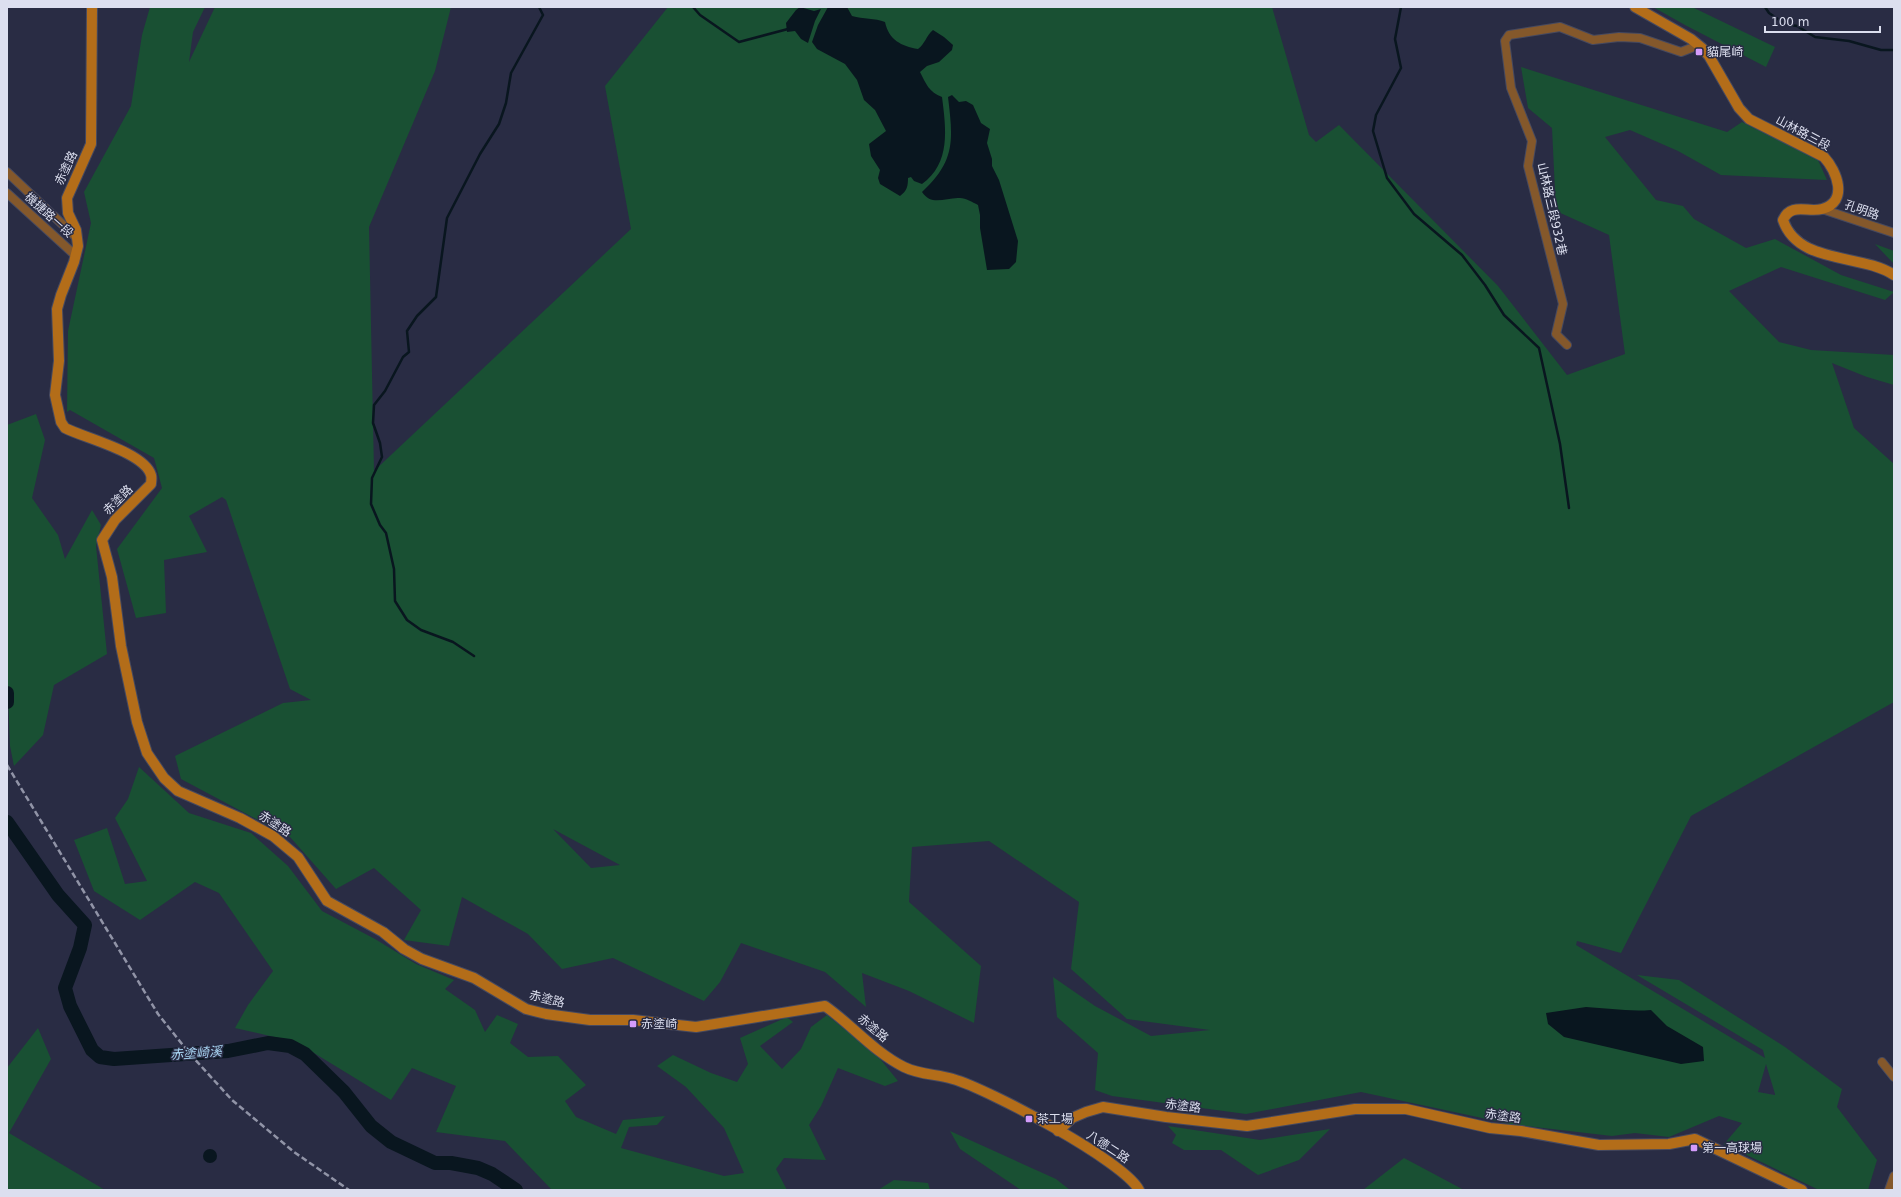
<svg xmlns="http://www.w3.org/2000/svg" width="1901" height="1197" font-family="'DejaVu Sans','Noto Sans TC',sans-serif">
<rect width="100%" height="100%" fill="#292c44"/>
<g fill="#195033" fill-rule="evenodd">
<path d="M150 7H205L193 32 189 62 215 7H451L435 71 369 227 374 471 631 229 605 86 668 7H1272L1309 135 1316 142 1339 125 1498 286 1567 375 1625 354 1609 235 1556 211 1552 128 1528 108 1521 67 1727 132 1742 122 1818 160 1827 180 1721 175 1678 151 1630 130 1605 137 1656 200 1683 206 1694 219 1746 248 1775 239 1841 275 1894 292 1885 300 1781 267 1729 291 1779 342 1811 350 1894 355V385L1867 377 1832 363 1854 428 1894 464V702L1691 816 1621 953 1577 941 1576 945 1765 1058 1763 1050 1637 975 1679 980 1785 1047 1842 1089 1837 1107 1877 1160 1868 1190H1819L1724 1144 1742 1123 1719 1116 1669 1137 1635 1133 1612 1136 1510 1124 1361 1092 1246 1114 1112 1096 1095 1090 1098 1053 1057 1017 1053 977 1095 1006 1151 1036 1210 1030 1127 1019 1071 969 1079 902 989 841 912 847 909 902 981 966 974 1023 909 991 862 973 866 1007 825 972 741 943 720 982 704 1001 613 958 562 969 528 934 462 897 449 946 404 940 421 910 374 868 336 889 290 837 181 779 175 756 283 703 311 700 290 689 226 500 222 497 189 516 207 552 164 560 166 613 136 618 117 549 162 488 154 458 70 410 67 412 68 331 91 223 84 192 131 106 142 35ZM553 829 620 865 591 868ZM1766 1064 1775 1094V1095L1758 1092Z"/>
<path d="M1653 7H1692L1775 47 1766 67 1685 25Z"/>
<path d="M1875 244 1894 251V264Z"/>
<path d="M36 414 45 440 32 498 58 535 65 559 92 510 101 525 96 546 107 654 54 685 43 735 14 766 10 746 7 666V425Z"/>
<path d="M139 767 189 813 251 833 288 866 322 911 375 939 416 964 454 980 445 989 475 1010 485 1032 497 1015 518 1024 510 1043 528 1057 558 1056 586 1085 565 1101 576 1117 616 1134 623 1120 665 1116 657 1125 629 1127 621 1148 724 1176 744 1173 724 1128 686 1087 657 1066 673 1055 711 1073 737 1082 748 1064 740 1038 787 1017 793 1022 760 1046 782 1069 801 1049 811 1027 827 1015 877 1055 898 1081 885 1086 838 1068 821 1106 809 1125 826 1160 784 1158 776 1169 787 1190H552L505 1141 436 1132 456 1086 412 1068 391 1100 296 1042 235 1028 248 1005 273 971 219 893 195 882 140 920 94 891 74 840 107 828 125 884 147 881 115 818 128 799Z"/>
<path d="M38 1028 51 1059 9 1133 105 1190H7V1068Z"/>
<path d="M1168 1126 1260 1140 1330 1129 1299 1160 1258 1175 1221 1150H1184L1172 1143 1176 1135Z"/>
<path d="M950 1131 1056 1179 1070 1190H1021L960 1149Z"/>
<path d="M1404 1158 1464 1190H1363Z"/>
<path d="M894 1180 928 1183 930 1190H878Z"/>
</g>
<g fill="#09161f">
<path d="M800 7 814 11 821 9 815 21 808 43 801 39 795 31 787 32 786 23 796 10Z"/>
<path d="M828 7H847L852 16C863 19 875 18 885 22 889 40 901 46 918 49 925 44 926 36 933 30L944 37 953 45 952 50 939 62 927 66 920 72C926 84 929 92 942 97 946 129 951 163 922 184L914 181 911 177 908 178C908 186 907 191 900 196L880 184 878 178 880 170 871 156 869 144 886 131 875 110 864 100 857 80 845 64 817 49 812 42 818 25Z"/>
<path d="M952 95 959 102 966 101 973 105 981 123 990 129 987 143 992 159V166L999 180 1018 241 1016 262 1009 269 987 270 980 228V215L978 205C972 202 966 198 960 198 946 197 932 207 922 192 956 161 953 139 948 97Z"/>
<path d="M1586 1007C1608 1008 1629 1012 1651 1010L1667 1026 1703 1047 1704 1061 1681 1064 1564 1037 1548 1024 1546 1013Z"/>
<circle cx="210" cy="1156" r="7"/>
</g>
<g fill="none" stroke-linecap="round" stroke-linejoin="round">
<g stroke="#09161f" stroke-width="2.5">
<path d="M693 7 700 15 739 42 788 29"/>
<path d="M1401 7 1395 39 1401 68 1376 115 1373 131 1387 178 1414 214 1462 255 1485 285 1504 315 1539 348 1560 444 1569 508"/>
<path d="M1765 7 1769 13 1785 24 1797 26 1815 37 1849 41 1881 50H1894"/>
<path d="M474 656 453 642 421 630 407 620 395 601 394 569 386 533 380 525 371 504 372 478 382 457 380 443 373 423 374 405 385 391 403 357 409 352 407 331 417 316 436 297 447 218 480 154 499 124 506 103 511 73 543 15 539 7"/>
</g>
<g stroke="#09161f" stroke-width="14">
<path d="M7 693V702"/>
<path d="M7 822 58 895 85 925 80 948 65 988 70 1006 92 1050 100 1057 114 1059 228 1051 268 1043 290 1046 305 1054 344 1092 371 1126 391 1142 435 1163H451L478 1168 492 1174 516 1190"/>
</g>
<defs>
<g id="street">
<path d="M7 172 77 238"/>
<path d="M7 193 76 256"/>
<path d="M1822 209 1894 233"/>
<path d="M1567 345 1556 334 1563 304 1528 166 1532 141 1511 88 1505 41 1509 35 1560 27 1593 40 1619 37 1640 38 1681 52 1699 45"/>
<path d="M1882 1062 1894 1077"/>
<path d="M1889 1190 1894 1176"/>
</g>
<g id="secondary">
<path d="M92 7 91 144 67 198 68 213 76 230 78 246 74 262 61 295 57 309 59 361 55 395 61 422 65 428C84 438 144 452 151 475 152 478 151 482 151 484L115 520 102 540 112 577 121 646 137 722 147 753 164 778 178 791 240 818 273 836 298 857 327 901 383 932 404 949 422 959 474 978 526 1009 546 1014 590 1020H633L696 1027 825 1006C852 1025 874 1052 904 1067 920 1075 937 1074 953 1079 988 1089 1124 1161 1139 1190"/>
<path d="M1635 7 1691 39 1702 48 1709 56 1739 108 1749 119 1824 157C1837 171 1849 202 1822 209 1808 213 1791 202 1783 220 1798 265 1861 253 1894 275"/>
<path d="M1058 1131 1072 1118 1086 1112 1103 1107 1166 1117 1247 1126 1355 1109H1406L1490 1128 1521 1131 1599 1145 1669 1144 1695 1139 1802 1190"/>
</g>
</defs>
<use href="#street" stroke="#46495f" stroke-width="10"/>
<use href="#secondary" stroke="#46495f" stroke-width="12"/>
<use href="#street" stroke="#84582b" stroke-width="8"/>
<use href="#secondary" stroke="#b36d19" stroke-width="10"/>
<path stroke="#9194a7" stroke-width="2.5" stroke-dasharray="6 3" stroke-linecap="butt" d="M7 765 158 1014 190 1054 232 1100 294 1152 349 1190"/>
</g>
<g fill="#d49cfb" stroke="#292c44" stroke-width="1.5">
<rect x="1695" y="48" width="8" height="8" rx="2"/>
<rect x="629" y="1020" width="8" height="8" rx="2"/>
<rect x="1025" y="1115" width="8" height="8" rx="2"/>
<rect x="1690" y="1144" width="8" height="8" rx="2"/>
</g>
<g text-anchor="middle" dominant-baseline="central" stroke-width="3" stroke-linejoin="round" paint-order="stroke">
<g font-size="12" fill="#dcdfef" stroke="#292c44" text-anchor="start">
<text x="1707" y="52">貓尾崎</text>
<text x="641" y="1024">赤塗崎</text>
<text x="1037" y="1119">茶工場</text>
<text x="1702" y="1148">第一高球場</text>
</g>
<g font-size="12" fill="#dcdfef" stroke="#292c44">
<text transform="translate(1803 133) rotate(28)">山林路三段</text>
<text transform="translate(66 168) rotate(-65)">赤塗路</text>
<text transform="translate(1552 209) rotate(77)">山林路三段932巷</text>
<text transform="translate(1862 210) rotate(19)">孔明路</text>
<text transform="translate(49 215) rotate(42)">機捷路一段</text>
<text transform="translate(118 500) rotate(-45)">赤塗路</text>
<text transform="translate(275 824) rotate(33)">赤塗路</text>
<text transform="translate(547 999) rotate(14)">赤塗路</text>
<text transform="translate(873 1028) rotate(40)">赤塗路</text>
<text transform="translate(1183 1106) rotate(7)">赤塗路</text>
<text transform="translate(1503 1116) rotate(8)">赤塗路</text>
<text transform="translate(1108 1147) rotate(33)">八德二路</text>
</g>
<g font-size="13" font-style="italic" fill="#a8d5f3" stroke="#292c44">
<text transform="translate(196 1053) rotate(-4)">赤塗崎溪</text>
</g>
</g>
<rect width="1901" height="1197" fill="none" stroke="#dcdfef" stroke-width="16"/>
<path d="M1765 26v6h115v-6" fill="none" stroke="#dcdfef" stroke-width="2"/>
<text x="1771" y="26" font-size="12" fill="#dcdfef" stroke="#292c44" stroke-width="3" paint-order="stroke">100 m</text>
</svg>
